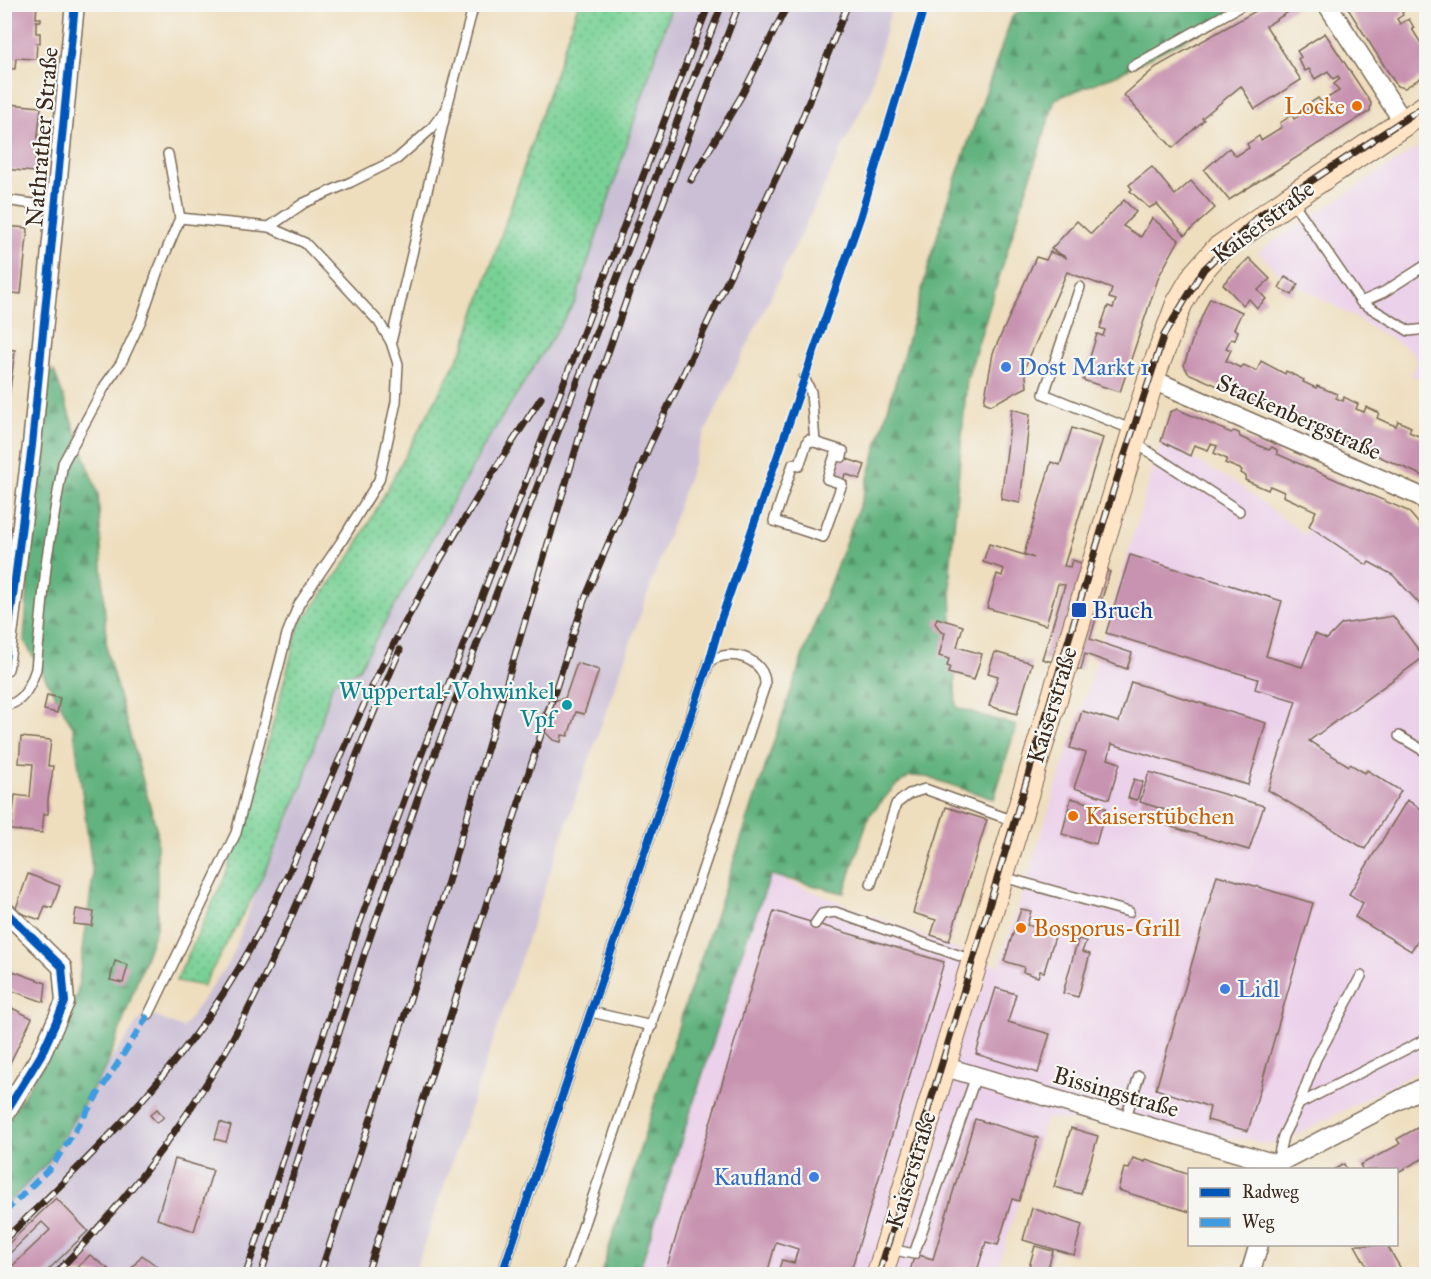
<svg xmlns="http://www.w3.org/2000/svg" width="1431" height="1279" font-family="'IM FELL Great Primer',serif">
<defs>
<pattern id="grass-dots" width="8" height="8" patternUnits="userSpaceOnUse" patternTransform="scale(1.5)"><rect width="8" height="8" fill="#79d196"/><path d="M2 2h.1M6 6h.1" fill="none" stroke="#64aa7a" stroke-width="1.8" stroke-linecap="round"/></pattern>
<pattern id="forest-firs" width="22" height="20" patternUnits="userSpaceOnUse" patternTransform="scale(1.5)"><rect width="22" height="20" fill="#62b37f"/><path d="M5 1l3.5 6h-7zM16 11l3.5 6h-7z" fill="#529267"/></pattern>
</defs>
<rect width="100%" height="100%" fill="#f6f6f2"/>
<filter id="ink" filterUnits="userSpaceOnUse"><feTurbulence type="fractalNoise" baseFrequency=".0167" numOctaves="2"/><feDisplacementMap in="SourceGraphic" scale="12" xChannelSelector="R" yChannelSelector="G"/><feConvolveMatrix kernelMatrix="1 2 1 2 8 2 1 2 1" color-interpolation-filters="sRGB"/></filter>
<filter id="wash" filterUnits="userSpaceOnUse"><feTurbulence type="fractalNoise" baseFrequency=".008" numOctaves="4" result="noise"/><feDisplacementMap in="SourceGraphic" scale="24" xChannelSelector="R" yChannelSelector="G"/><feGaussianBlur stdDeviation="1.35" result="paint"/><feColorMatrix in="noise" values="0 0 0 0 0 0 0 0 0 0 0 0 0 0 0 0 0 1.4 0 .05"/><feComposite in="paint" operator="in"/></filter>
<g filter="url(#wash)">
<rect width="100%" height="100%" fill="#eedebe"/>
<g fill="#ecd1ea">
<path d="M1426 142V382L1410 375 1418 361 1409 349 1281 275 1258 252Z"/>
<path d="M1161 441 1236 483 1305 535 1331 477 1408 511 1426 532V1067L1289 1139 1275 1144H1263L1252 1140 1046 1118 995 1274H638L746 940 771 875 999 966 1095 666Z"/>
</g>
<path fill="#cbbfd5" d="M672 5H892L870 91 702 439 561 840 414 1274H5V1206L48 1162 107 1066 145 1012 183 1028 231 959 257 889 302 786 333 682 359 669 488 439 575 302Z"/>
<path fill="url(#grass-dots)" stroke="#5a7e5a" stroke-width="1.5" d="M578 5H672L575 302 488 439 359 669 333 682 302 786 257 889 203 986 176 981 224 879 254 794 299 626 352 554 464 347Z"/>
<g fill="url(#forest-firs)" stroke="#4e6e4e" stroke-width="1.5">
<path d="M1027 5H1251L1116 75 1055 99 967 379 950 571 956 707 1016 726 994 799 927 777 910 776 894 787 869 816 844 893 771 875 746 940 638 1274H601L680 1021 804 652 862 499 946 206 1012 17Z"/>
<path d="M54 371 98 494 107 653 157 831V925L107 1066 48 1162 5 1206 4 1127 46 1059 77 995 93 876 74 729 24 640 44 375Z"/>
</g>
<g id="blocks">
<g fill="#c893b0">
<path d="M4 4H37L36 18H41V21H36V33H40V43H37L36 59 16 58 15 69 4 68Z"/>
<path d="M1268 4H1301L1266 26 1301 80 1255 109 1241 86 1202 118 1204 120 1173 148 1124 95 1156 67Z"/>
<path d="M1345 4H1399L1404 11 1402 13 1403 15 1397 19 1400 24 1409 19 1414 28 1412 29 1426 51V74L1405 88 1397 86Z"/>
<path d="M1325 33 1371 103 1370 111 1229 200 1204 170 1229 148 1236 156 1249 148 1247 144 1259 136 1261 140 1282 127 1280 123 1292 115 1294 119 1309 109 1307 105 1318 98 1321 102 1339 91 1334 84 1340 79 1338 76 1333 79 1328 71 1315 79 1309 69 1305 71 1298 59 1301 57 1297 51Z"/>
<path d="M9 104 41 107 34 172 4 169V143Z"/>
<path d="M1152 167 1175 195 1191 181 1215 208 1185 235 1157 204 1149 208 1130 191 1132 189 1129 185Z"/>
<path d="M1124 200 1136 212 1123 226 1141 237 1152 218 1179 240 1159 276 1120 392 1083 380 1097 334 1103 336 1105 330 1100 328 1108 306 1113 308 1116 300 1109 298 1112 289 1067 272 1025 367 1027 387 991 405 984 402 993 353 1036 257 1046 260 1050 252 1067 258 1051 249 1077 221 1091 234Z"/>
<path d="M4 226 28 228 21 294 4 292Z"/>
<path d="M1249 258 1270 279 1258 290 1266 299 1257 308 1249 299 1243 305 1223 284Z"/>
<path d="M1285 277 1298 284 1292 295 1279 288Z"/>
<path d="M1210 298 1242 312 1234 329 1238 331 1235 340 1231 339 1226 348 1231 350 1226 361 1241 368 1243 365 1257 371 1261 361 1285 374 1286 371 1304 380 1303 382 1316 388 1317 386 1337 394 1336 398 1343 401 1344 397 1358 404 1356 409 1364 412 1366 407 1379 413 1377 418 1388 423 1396 426 1398 421 1411 427 1409 432 1426 439V477L1188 373 1184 365 1194 335Z"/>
<path d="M4 349 15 350 7 415H4Z"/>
<path d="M1012 409 1030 414 1020 503 1001 499Z"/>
<path d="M1177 409 1231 433 1234 431 1239 433 1240 437 1269 450 1272 447 1277 450V454L1408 511 1426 532V611L1393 575 1369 562 1367 565 1309 526 1316 511 1283 496 1284 492 1270 486 1268 490 1245 480 1246 476 1241 473 1242 470 1225 463 1227 459 1214 453 1217 446 1211 444 1208 450 1194 445 1190 456 1161 441 1170 412Z"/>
<path d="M1072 428 1103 438 1064 566 1070 567 1072 560 1110 572 1090 639 1132 653 1127 669 1085 654 1081 670 1042 659 1065 585 1058 584 1046 625 987 608 997 574 1002 576 1004 569 983 562 989 544 1034 558 1024 554 1051 462 1060 465Z"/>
<path d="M835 455 865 465 860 479 845 474 842 484 827 479Z"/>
<path d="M1130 555 1282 601 1266 656 1302 667 1315 634 1327 639 1342 624 1393 616 1424 657 1309 741 1349 766 1350 764 1365 773 1367 770 1401 791 1365 849 1268 790 1296 701 1255 689 1258 679 1106 633Z"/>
<path d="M937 618 963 626 957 647 982 654 974 680 948 673 950 667 947 666 949 659 939 656 945 633 941 632 935 623Z"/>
<path d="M995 652 1032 663 1017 714 989 706 998 676 988 673Z"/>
<path d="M577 663 599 670 584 714 576 712 568 736 562 735 561 742 553 740 542 729V715L549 702 565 698Z"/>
<path d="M1131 682 1266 723 1248 785 1112 744 1108 759 1120 763 1109 799 1074 788 1086 753 1070 748 1082 711 1119 722Z"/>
<path d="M47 695 60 698 57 713 44 710Z"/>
<path d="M21 737 51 740 48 766H53L52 776 48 799V814H44L42 833 11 830 15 795 30 797 33 764 19 763Z"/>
<path d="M1149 772 1264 806 1249 850 1168 826 1172 812 1140 802Z"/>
<path d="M1134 779 1143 782 1137 800 1128 798Z"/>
<path d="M1071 798 1106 808 1096 844 1062 834Z"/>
<path d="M1407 800 1426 812V942L1419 938 1411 951 1355 917 1363 903 1349 894Z"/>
<path d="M946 807 987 820 949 941 931 935 936 920 913 913Z"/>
<path d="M28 874 60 886 52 908 45 906 40 920 15 911Z"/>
<path d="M1217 875 1313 903 1248 1131 1207 1120 1210 1107 1156 1089Z"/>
<path d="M76 909 94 912 92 926 74 924Z"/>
<path d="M1021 909 1031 911 1027 925 1056 933 1044 972 1040 971 1038 977 1023 972 1024 967 1004 961Z"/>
<path d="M774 911 944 962 850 1274H777L782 1260 794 1263 798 1249 776 1242 767 1274H680L666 1270Z"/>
<path d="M1078 939 1086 941 1082 952 1090 954 1078 997 1063 993Z"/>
<path d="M115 961 128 965 123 983 110 980Z"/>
<path d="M4 968 46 983 44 1002 4 988Z"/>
<path d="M996 988 1016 994 1008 1022 1050 1034 1038 1073 976 1054Z"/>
<path d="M4 1004 32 1018 4 1075Z"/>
<path d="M157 1109 164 1117 157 1123 150 1115Z"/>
<path d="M975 1119 1038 1138 1019 1201 1012 1199 998 1245 986 1242 976 1274 958 1269 956 1274H909L915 1254 933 1259Z"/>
<path d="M220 1122 231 1126 226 1142 215 1139Z"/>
<path d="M1426 1123V1157L1396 1173V1170H1363L1360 1165 1400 1144 1397 1139Z"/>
<path d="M1071 1128 1098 1136 1081 1194 1054 1187Z"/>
<path d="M1133 1158 1145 1162 1146 1160 1190 1175V1212L1118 1190 1124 1168 1129 1169Z"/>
<path d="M175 1159 213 1170 194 1231 157 1219Z"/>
<path d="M1344 1164 1347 1170H1333Z"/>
<path d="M56 1198 88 1231 44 1274H4V1269L7 1271 50 1230 42 1222 4 1259V1248Z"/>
<path d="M1032 1208 1082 1225 1074 1255 1023 1240Z"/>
<path d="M1355 1245H1387L1404 1274H1371Z"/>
<path d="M1035 1246 1053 1251 1046 1274H1027Z"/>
<path d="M90 1255 115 1274H71Z"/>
<path d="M142 1255 166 1273 165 1274H127Z"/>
</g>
</g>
</g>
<g filter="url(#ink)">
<use href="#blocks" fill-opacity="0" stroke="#7a6956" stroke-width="1.5"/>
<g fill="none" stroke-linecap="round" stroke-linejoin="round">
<defs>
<g id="service">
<path d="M1132 67 1244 4"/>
<path d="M4 200 56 207"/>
<path d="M1292 201 1361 302 1409 331 1426 329"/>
<path d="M269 227 304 203 351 182 397 159 431 129 443 113"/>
<path d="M1080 287 1044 394 1133 430"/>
<path d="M1361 302 1384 292 1426 265"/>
<path d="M391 342 447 107 474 4"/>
<path d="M804 378 811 392 815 442"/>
<path d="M808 440 843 451 842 457 835 455 827 479 842 484 823 537 774 521 793 464 799 466Z"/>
<path d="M1134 442 1239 511"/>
<path d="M4 705C23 705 31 684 36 669L47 557 63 463 106 384 121 363 141 320 157 273 180 218 168 154"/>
<path d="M1399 736 1426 752"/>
<path d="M1003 877 1129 912"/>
<path d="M871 884 896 804 909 794 925 789 1014 821"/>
<path d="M815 924 822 914 835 912 972 960"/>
<path d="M591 1012 652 1026"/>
<path d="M149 1014 236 833 287 634 299 604 341 542 379 480 396 402 398 364 391 342 379 322 305 243 269 227 180 218"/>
<path d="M1299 1104 1316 1059 1361 976"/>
<path d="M1125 1120 1139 1076"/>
<path d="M1277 1162 1283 1136 1299 1104 1426 1039"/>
<path d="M890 1249 914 1254 976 1076"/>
<path d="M502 1274 709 662C728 647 766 658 765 685L567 1274"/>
</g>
<g id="minor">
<path d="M1327 4 1404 123"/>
<path d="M1151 379 1422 497 1426 503"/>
<path d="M4 667 32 445 75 4"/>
<path d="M4 910 62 967 65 1002 41 1055 4 1115"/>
<path d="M942 1066 1276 1164"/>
<path d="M1276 1164 1426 1086"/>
<path d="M1250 1274 1259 1244"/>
</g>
<path id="secondary" d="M880 1274 1151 379 1179 304 1196 275 1218 250 1290 199 1426 108"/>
</defs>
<use href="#service" stroke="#7a6956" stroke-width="12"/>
<use href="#minor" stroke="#7a6956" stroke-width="21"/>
<use href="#secondary" stroke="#7a6956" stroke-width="28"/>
<use href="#service" stroke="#fff" stroke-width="9"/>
<use href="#minor" stroke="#fff" stroke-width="18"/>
<use href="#secondary" stroke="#ffe4c6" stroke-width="26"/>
<defs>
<g id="rail">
<path d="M691 180 742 95 788 4"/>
<path d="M4 1240C78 1169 153 1097 211 1012 281 910 322 792 375 681 423 583 481 489 541 398"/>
<path d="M55 1274C133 1195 201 1104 251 1004 309 889 349 767 400 650"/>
<path d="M246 1274 359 925 406 795 709 4"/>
<path d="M261 1274 366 949 419 795 722 4"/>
<path d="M320 1274 444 895 583 425 628 295 739 4"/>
<path d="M367 1274 584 601 649 447 791 146 848 4"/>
<path d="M879 1274 1113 491 1164 335 1204 269 1260 215 1426 105"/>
</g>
</defs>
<use href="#rail" stroke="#3b2a1e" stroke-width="7"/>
<use href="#rail" stroke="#f6f6f2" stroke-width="4.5" stroke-dasharray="14" stroke-linecap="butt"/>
<path stroke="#3f9ce0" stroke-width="6" stroke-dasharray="12 6" stroke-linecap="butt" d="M4 1213 53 1165 149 1014"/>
<defs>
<g id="cycleway">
<path d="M4 667 32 445 75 4"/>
<path d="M4 910 62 967 65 1002 41 1055 4 1115"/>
<path d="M502 1274 709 662 721 619 860 218 925 4"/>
</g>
</defs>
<use href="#cycleway" stroke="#f6f6f2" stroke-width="11"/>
<use href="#cycleway" stroke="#0057b8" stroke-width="8"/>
</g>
</g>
<g fill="#e8710a" stroke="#f6f6f2" stroke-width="2">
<circle cx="1357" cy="106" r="6"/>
<circle cx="1073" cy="816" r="6"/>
<circle cx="1021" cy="928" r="6"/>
</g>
<g fill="#3f7fe0" stroke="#f6f6f2" stroke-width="2">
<circle cx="1006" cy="367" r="6"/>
<circle cx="1225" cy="989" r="6"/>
<circle cx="814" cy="1177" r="6"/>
</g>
<rect fill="#1a4fb4" stroke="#f6f6f2" stroke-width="2" x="1071" y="602" width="16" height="16" rx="3"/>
<circle fill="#0f9aa8" stroke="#f6f6f2" stroke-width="2" cx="567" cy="705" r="6"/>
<g text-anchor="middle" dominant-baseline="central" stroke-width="4.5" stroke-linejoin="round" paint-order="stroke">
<g font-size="24" fill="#c56008" stroke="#f6f6f2" text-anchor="start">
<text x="1345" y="106" text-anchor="end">Locke</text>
<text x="1085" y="816">Kaiserstübchen</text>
<text x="1033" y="928">Bosporus-Grill</text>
</g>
<g font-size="24" fill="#3b2a1e" stroke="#f6f6f2">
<text transform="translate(42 137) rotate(-85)">Nathrather Straße</text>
<text transform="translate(1263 222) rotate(-37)">Kaiserstraße</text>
<text transform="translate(1299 417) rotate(24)">Stackenbergstraße</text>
<text transform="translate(1052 705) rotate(-73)">Kaiserstraße</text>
<text transform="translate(1116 1092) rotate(16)">Bissingstraße</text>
<text transform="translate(911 1170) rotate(-73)">Kaiserstraße</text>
</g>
<g font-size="24" fill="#366cbe" stroke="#f6f6f2" text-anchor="start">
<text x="1018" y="367">Dost Markt 1</text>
<text x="1237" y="989">Lidl</text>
<text x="802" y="1177" text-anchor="end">Kaufland</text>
</g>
<g font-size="24" fill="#164399" stroke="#f6f6f2" text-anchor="start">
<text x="1092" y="610">Bruch</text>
</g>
<g font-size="24" fill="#0d838f" stroke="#f6f6f2" text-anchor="end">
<text x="555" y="691">Wuppertal-Vohwinkel<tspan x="555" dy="28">Vpf</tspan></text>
</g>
</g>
<rect width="1431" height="1279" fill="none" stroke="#f6f6f2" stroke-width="24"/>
<rect x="1188" y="1168" width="210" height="78" fill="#f6f6f2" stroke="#aba49d" stroke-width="1.5"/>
<rect x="1200" y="1188" width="30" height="9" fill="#0057b8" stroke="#aba49d" stroke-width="1.5"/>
<text x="1242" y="1198" font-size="18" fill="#3b2a1e">Radweg</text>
<rect x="1200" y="1218" width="30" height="9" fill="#3f9ce0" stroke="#aba49d" stroke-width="1.5"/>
<text x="1242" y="1228" font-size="18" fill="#3b2a1e">Weg</text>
</svg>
